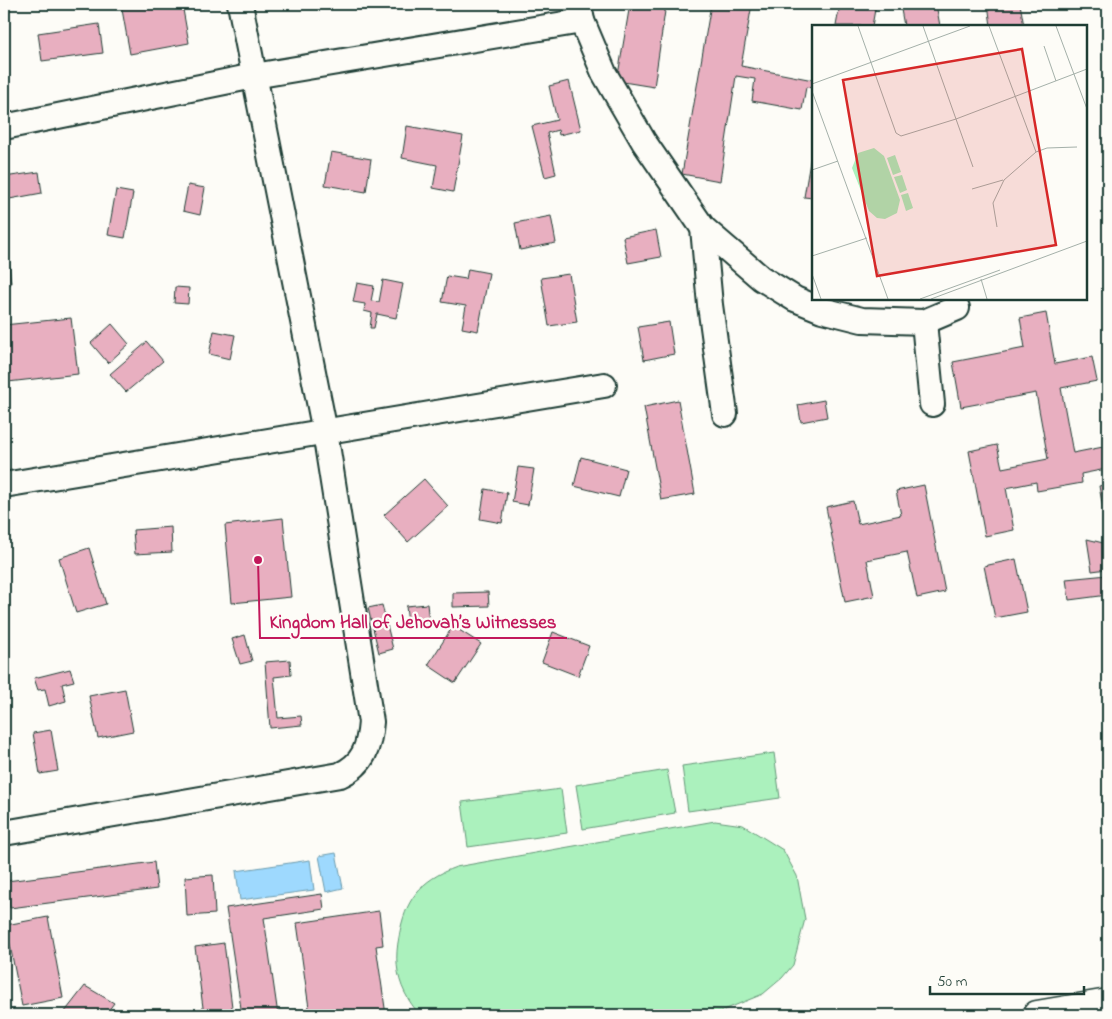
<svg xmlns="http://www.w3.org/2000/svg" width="1112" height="1019" font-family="'Indie Flower',sans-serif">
<rect width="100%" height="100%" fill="#fdfcf7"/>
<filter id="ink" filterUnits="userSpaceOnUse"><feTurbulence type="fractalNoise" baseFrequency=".02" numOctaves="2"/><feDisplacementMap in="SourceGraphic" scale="10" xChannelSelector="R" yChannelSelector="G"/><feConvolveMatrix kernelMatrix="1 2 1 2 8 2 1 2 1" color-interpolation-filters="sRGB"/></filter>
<g filter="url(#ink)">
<g fill="#abf1bd" stroke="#659778">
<path d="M774 753 780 798 688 811 682 766Z"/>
<path d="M667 770 675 813 583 829 576 785Z"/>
<path d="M561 789 567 833 468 847 462 802Z"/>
<path d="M715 821 743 825 783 850 797 876 805 919 793 965 782 978 763 994 719 1012 704 1015H420C414 1008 409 1001 405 993 396 975 395 956 399 937 405 900 420 880 456 867Z"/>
</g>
<g fill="#9ed9fe" stroke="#6b9bad">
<path d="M336 853 343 888 326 892 319 856Z"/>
<path d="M310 860 314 890 240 900 236 871Z"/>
</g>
<g fill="#e8afc0" stroke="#1f3d34">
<path d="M121 4H182L189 43 130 54Z"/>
<path d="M630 4H666L654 87 617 81Z"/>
<path d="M711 4H752L741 66 813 80V88L806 87 802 110 752 101 755 79 736 76 720 181 682 174Z"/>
<path d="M840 4H876L872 26H836Z"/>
<path d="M900 4H936L940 26H904Z"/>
<path d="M988 4H1020L1024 26H991Z"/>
<path d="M99 24 103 53 42 61 38 33Z"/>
<path d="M569 81 581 130 559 135 558 130 547 133 556 174 545 177 532 126 557 120 549 86Z"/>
<path d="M407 126 463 136 453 192 433 188 437 165 402 158Z"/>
<path d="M813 144V198L804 197Z"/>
<path d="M1104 146H1108V183Z"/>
<path d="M331 152 371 159 366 192 325 185Z"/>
<path d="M39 172 42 193 4 200V177Z"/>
<path d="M188 185 205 188 200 215 183 211Z"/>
<path d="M116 190 133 193 125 238 108 235Z"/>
<path d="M551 216 556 243 520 250 515 223Z"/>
<path d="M656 230 661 257 628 263 623 237Z"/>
<path d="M4 236H6L11 284 4 285Z"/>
<path d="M468 269 489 273 478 331 462 328 466 306 442 302 447 276 466 279Z"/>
<path d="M569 274 577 322 549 326 541 278Z"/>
<path d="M383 280 403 284 396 318 377 314 374 328H370L372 313 364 311 365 304 353 302 357 283 374 286 371 301 379 302Z"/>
<path d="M175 287 189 288 188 304 174 303Z"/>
<path d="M1046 313 1055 364 1092 357 1097 381 1061 388 1073 453 1108 446V478L1106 469 1081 474 1082 483 1037 491 1036 482 1006 488 1014 530 985 536 969 451 997 445 1002 468 1048 459 1036 393 961 407 953 362 1025 348 1020 318Z"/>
<path d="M71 318 78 374 8 382 4 346V325Z"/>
<path d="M669 322 674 354 644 360 638 327Z"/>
<path d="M112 324 129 344 108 363 91 343Z"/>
<path d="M214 331 235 335 230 359 209 354Z"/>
<path d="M147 342 163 361 126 392 110 374Z"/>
<path d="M678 400 695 494 661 500 644 407Z"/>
<path d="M824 400 827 417 801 422 798 405Z"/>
<path d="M581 457 626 469 619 497 574 486Z"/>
<path d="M518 467 534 469 528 505 512 502Z"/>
<path d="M424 479 448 506 408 542 384 515Z"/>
<path d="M1108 484V513L1104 514 1099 486Z"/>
<path d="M924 485 945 592 917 598 907 552 867 560 874 596 845 602 826 507 853 501 858 524 901 515 896 491Z"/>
<path d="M485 489 507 493 502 523 480 519Z"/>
<path d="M283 518 291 597 232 603 225 525Z"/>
<path d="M171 527 172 552 135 554 133 530Z"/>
<path d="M1087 539 1103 543 1107 569 1092 571Z"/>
<path d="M89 548 106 604 76 613 59 558Z"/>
<path d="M1016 559 1027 612 995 618 984 566Z"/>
<path d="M1108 575V595L1069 600 1066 579Z"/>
<path d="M488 592 489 606 453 607V593Z"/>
<path d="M427 604 429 622 408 624 406 606Z"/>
<path d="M382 605 393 649 379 653 368 608Z"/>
<path d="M453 626 481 644 455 683 428 665Z"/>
<path d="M553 632 589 646 578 676 542 662Z"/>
<path d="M245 635 252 661 240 664 232 639Z"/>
<path d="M290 660 291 675 274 677 278 718 301 716 302 725 270 728 265 662Z"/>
<path d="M70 669 74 681 62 684 66 701 49 706 45 689 38 690 34 678Z"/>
<path d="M125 689 133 731 98 738 89 696Z"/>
<path d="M51 730 58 771 40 774 33 733Z"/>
<path d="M154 862 157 889 10 908 7 881Z"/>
<path d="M213 875 215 914 187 916 185 877Z"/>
<path d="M322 894 324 909 264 918 278 1015H242L226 908Z"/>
<path d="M379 911 383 945 376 946 386 1015H310L297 923Z"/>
<path d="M48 917 63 998 22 1006 6 925Z"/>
<path d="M224 943 233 1015H204L195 947Z"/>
<path d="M85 986 114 1003 105 1015H67L64 1013Z"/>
</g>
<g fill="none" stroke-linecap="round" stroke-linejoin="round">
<defs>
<g id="street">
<path d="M579 4 582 21 604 73 644 142 703 228 761 278 795 299 822 310 862 320 924 322 957 308"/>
<path d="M4 127 254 76 582 21"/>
<path d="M703 228 710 305 725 414"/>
<path d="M924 322 932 404"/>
<path d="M4 485 604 385"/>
<path d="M4 833 340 775C364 764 369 747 371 722L325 432 240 4"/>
</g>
<path id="highway" d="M1037 1015 1108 1003"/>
</defs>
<use href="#street" stroke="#1f3d34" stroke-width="28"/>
<use href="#highway" stroke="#1f3d34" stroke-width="31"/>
<use href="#street" stroke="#fdfcf7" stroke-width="24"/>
<use href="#highway" stroke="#fdfcf7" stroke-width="28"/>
</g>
</g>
<g transform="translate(812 25)">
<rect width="275" height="275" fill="#fdfcf7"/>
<path d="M62 123 72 131 88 175 85 188 73 194 65 193 57 186 40 143 46 128ZM83 130 89 147 81 150 75 133ZM90 150 95 165 88 168 82 152ZM96 168 101 183 94 186 89 170Z" fill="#abf1bd"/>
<path fill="none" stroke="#a4b0a9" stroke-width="1" d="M46 1 84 108 89 111 144 94 275 44M111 1 161 142M177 1 224 127M244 1 275 84M232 21 244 56M0 59 158 1M0 66 76 274M0 145 26 136M160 164 191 155M185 202 181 178 192 155 224 127 235 123 265 122M0 231 55 213M0 249 9 274M169 254 175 274M108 274 188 245M119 274 275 216"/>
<path fill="#d62828" fill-opacity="0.15" stroke="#d62828" stroke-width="2.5" d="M210 24 244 220 65 251 31 55Z"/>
<rect width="275" height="275" fill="none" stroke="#1f3d34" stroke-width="2.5"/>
</g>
<path fill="none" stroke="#c2185b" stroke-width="2" d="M258 560L260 638H567"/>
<circle fill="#c2185b" stroke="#fdfcf7" stroke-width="2" cx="258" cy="560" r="5"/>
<g font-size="19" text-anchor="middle" font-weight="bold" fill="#c2185b" stroke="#fdfcf7" stroke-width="4.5" stroke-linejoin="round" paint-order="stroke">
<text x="413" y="628">Kingdom Hall of Jehovah’s Witnesses</text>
</g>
<rect width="1112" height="1019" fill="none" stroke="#fdfcf7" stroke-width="20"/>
<rect x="10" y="10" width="1092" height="999" fill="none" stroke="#1f3d34" stroke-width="2" filter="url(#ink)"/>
<path d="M930 986v8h154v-8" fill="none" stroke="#1f3d34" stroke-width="2.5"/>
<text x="937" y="986" font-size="15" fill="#1f3d34" stroke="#fdfcf7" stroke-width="4" paint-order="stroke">50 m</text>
</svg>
